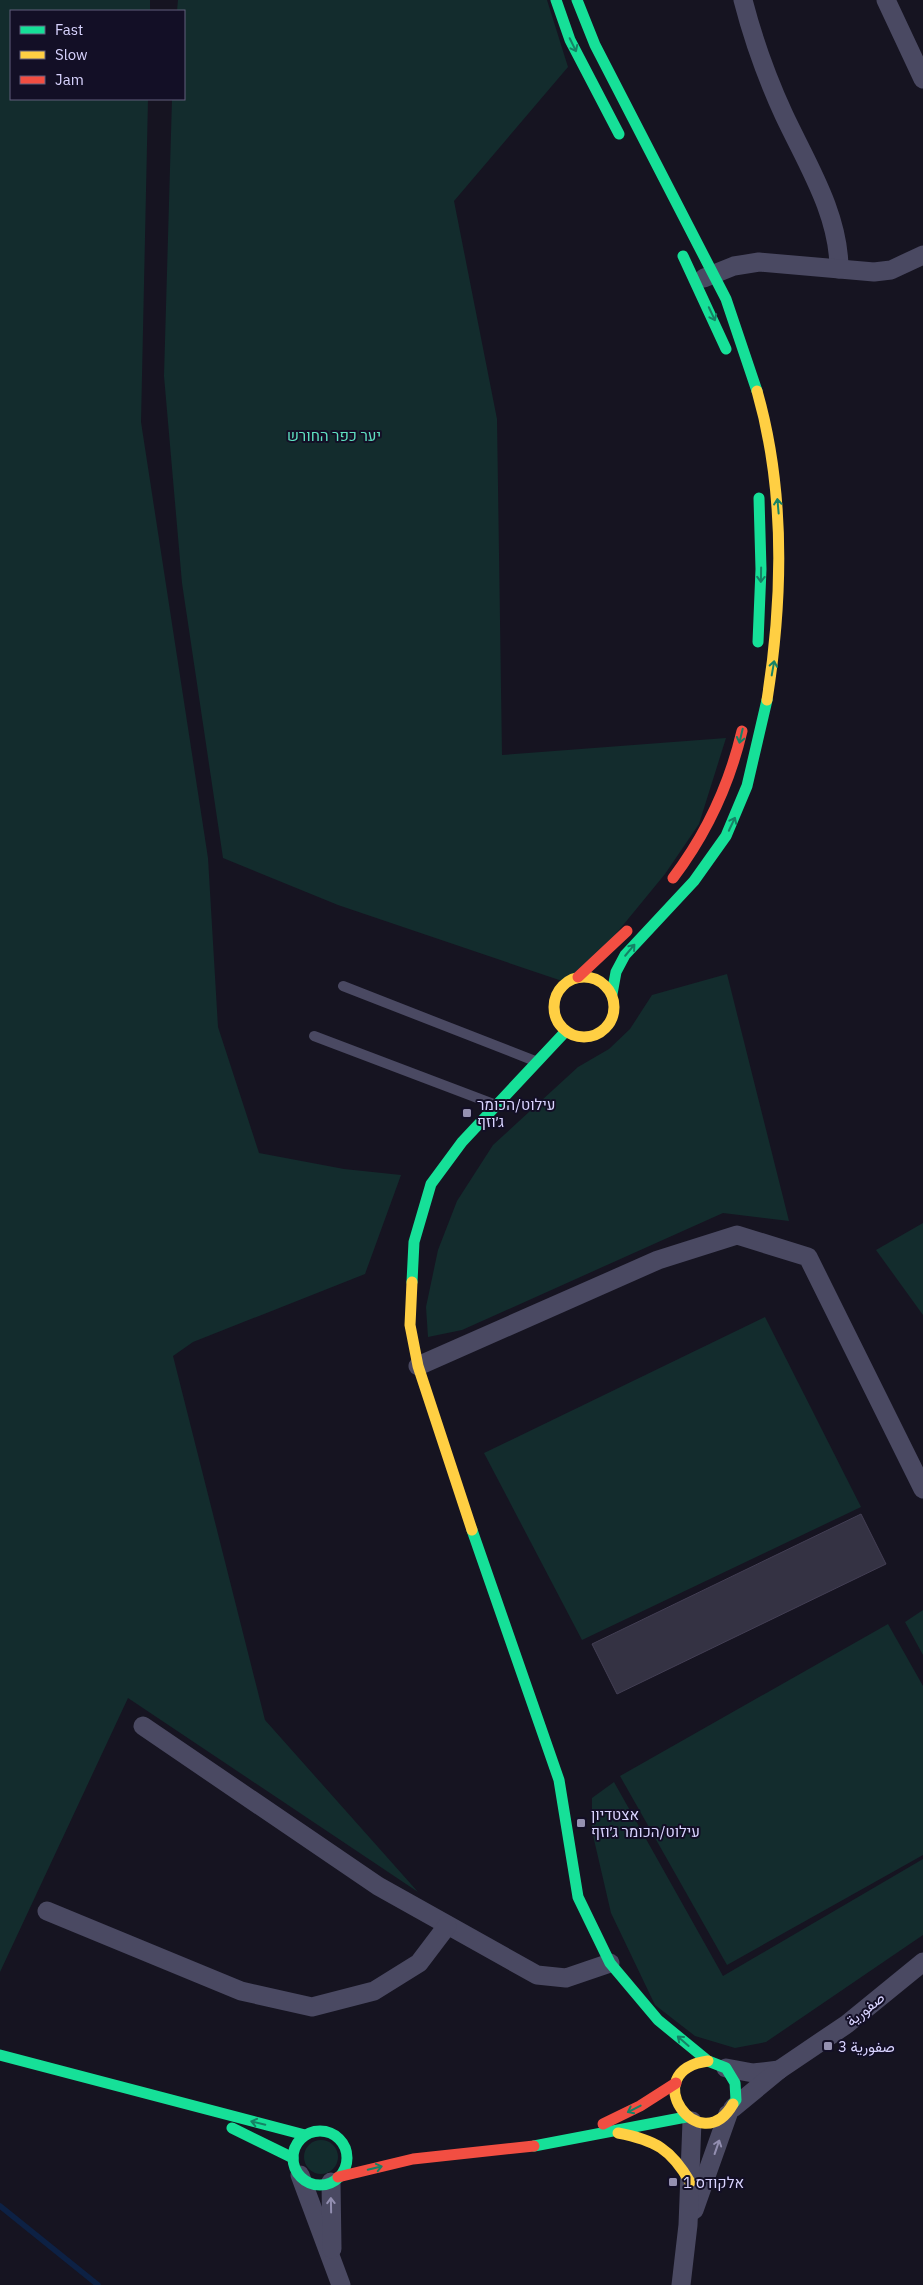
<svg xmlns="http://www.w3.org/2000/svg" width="923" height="2285" font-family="'IBM Plex Sans',Vazirmatn,Heebo,sans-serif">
<rect width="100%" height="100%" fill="#161421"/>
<g fill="#132c2d">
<path d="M0 0H150V11H11V99H148L141 422 208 858 218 1027 259 1153 344 1169 401 1175 365 1274 193 1342 173 1356 265 1720 418 1892 128 1698 0 1972Z"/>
<path d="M178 0H547L568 67 454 201 497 419 502 755 726 738 699 824 665 874 574 985 338 905 223 858 182 583 164 376 172 99H184V11H177Z"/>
<path d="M727 974 789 1221 723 1213 462 1330 428 1337 426 1307 438 1250 457 1201 493 1145 578 1067 609 1049 630 1029 652 995Z"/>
<path d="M923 1223V1315L876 1250Z"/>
<path d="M765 1317 861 1507 582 1640 484 1453Z"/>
<path d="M923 1610V1655L905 1622Z"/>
<path d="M888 1624 923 1686V1855L727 1965 620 1776Z"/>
<path d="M614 1782 723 1976 923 1859V1935L766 2042 735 2048 695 2036 655 2005 611 1913 592 1831V1798Z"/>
<circle cx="321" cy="2157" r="17"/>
</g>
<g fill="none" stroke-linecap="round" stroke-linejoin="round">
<path stroke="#0d2144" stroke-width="5.5" d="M0 2206 98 2285"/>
</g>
<path fill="#343243" stroke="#433f54" d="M861 1514 886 1564 617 1694 592 1644Z"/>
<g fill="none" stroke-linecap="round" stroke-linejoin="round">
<g stroke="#4a4962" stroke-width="10">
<path d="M343 986 535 1061"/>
<path d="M314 1036 496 1105"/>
</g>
<g stroke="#4a4962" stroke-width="19">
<path d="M743 0C753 39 767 78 784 115 807 164 839 214 839 269"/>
<path d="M886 0 923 79"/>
<path d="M704 278 734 266 759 262 874 272 891 270 923 255"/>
<path d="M418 1366 658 1260 737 1235 808 1257 923 1489"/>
<path d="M143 1726 378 1886 537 1975 566 1978 610 1963"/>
<path d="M47 1911 241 1991 312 2007 374 1991 419 1963 447 1926"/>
<path d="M726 2068 753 2073 779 2070"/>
<path d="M733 2108 779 2070 847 2024 923 1962"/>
<path d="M300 2175 341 2285"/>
<path d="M331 2182 332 2249"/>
<path d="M694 2210 728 2114"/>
<path d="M681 2285 688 2225 692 2121"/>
</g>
<g stroke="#16e098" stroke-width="11">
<path d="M556 0 570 40 619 134"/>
<path d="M577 0 595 45 726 299 757 391"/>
<path d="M683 256 726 349"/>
<path d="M758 642 761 569 759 498"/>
<path d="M612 994 616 972 625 955 694 881 726 836 747 786 767 700"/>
<path d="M412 1282 414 1242 431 1184 462 1142 566 1031"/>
<path d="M472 1530 559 1780 578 1897 610 1963 658 2020 708 2061 726 2068 735 2083 736 2100 733 2104"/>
<path d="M0 2055 305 2135"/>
<path d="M232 2128 293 2158"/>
<circle cx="320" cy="2158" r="27"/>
<path d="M534 2146 686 2117"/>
</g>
<g stroke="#ffcf43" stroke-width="11">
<path d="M757 391C786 492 783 598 767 700"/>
<circle cx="584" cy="1007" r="30"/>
<path d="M412 1282 410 1325 418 1366 472 1530"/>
<path d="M708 2061C635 2071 700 2162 733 2104"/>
<path d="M618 2133C655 2140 671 2149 690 2182"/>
</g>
<g stroke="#f24e42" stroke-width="11">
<path d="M673 878C707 833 729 786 742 731"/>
<path d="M578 977 627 931"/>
<path d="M603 2124 640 2106 676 2083"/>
<path d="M338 2177 413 2159 534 2146"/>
</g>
</g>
<defs><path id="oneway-shaft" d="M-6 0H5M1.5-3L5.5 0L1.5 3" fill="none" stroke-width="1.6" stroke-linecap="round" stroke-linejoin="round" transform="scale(1.25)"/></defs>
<g stroke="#158265">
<use href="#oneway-shaft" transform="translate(573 45) rotate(64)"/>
<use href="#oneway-shaft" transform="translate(712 314) rotate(65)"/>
<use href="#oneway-shaft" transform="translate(778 506) rotate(-95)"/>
<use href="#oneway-shaft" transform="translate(761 575) rotate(91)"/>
<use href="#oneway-shaft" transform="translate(773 668) rotate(-80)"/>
<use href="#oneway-shaft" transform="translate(741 736) rotate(103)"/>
<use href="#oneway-shaft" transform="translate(732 824) rotate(-65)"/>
<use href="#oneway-shaft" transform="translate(630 950) rotate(-50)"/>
<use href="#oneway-shaft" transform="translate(683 2041) rotate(-139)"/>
<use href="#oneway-shaft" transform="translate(634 2109) rotate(153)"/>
<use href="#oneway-shaft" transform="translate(258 2123) rotate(-166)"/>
<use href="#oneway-shaft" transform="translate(375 2168) rotate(-14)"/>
</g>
<g stroke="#928eb0">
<use href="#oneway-shaft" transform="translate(717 2147) rotate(-71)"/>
<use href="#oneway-shaft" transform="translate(331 2205) rotate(-91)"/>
</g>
<g fill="#9591b1" stroke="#130f26" stroke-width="2">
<rect x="462" y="1108" width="10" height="10" rx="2.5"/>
<rect x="576" y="1818" width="10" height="10" rx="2.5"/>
<rect x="823" y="2041" width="10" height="10" rx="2.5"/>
<rect x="668" y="2177" width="10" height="10" rx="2.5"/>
</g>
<g text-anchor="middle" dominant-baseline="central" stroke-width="4" stroke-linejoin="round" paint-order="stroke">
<g font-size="15" fill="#5fe0c0" stroke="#130f26">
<text x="334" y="435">יער כפר החורש</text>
</g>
<g font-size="15" fill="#d9d4ff" stroke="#130f26" text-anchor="start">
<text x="477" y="1104">עילוט/הכומר<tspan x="477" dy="17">ג׳וזף</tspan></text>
<text x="591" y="1814">אצטדיון<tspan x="591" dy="17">עילוט/הכומר ג׳וזף</tspan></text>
<text x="838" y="2046">صفورية 3</text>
<text x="683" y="2182">אלקודס 1</text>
</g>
<g font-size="15" fill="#d9d4ff" stroke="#130f26">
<text transform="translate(865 2009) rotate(-39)">صفورية</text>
</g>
</g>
<rect x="10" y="10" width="175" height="90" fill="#130f26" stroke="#625e7d"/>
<rect x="20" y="26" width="25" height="8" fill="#16e098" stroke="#625e7d"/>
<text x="55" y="35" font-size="15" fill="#d9d4ff">Fast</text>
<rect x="20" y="51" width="25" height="8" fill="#ffcf43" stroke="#625e7d"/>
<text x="55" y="60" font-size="15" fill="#d9d4ff">Slow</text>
<rect x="20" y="76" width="25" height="8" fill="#f24e42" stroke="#625e7d"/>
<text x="55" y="85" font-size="15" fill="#d9d4ff">Jam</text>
</svg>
